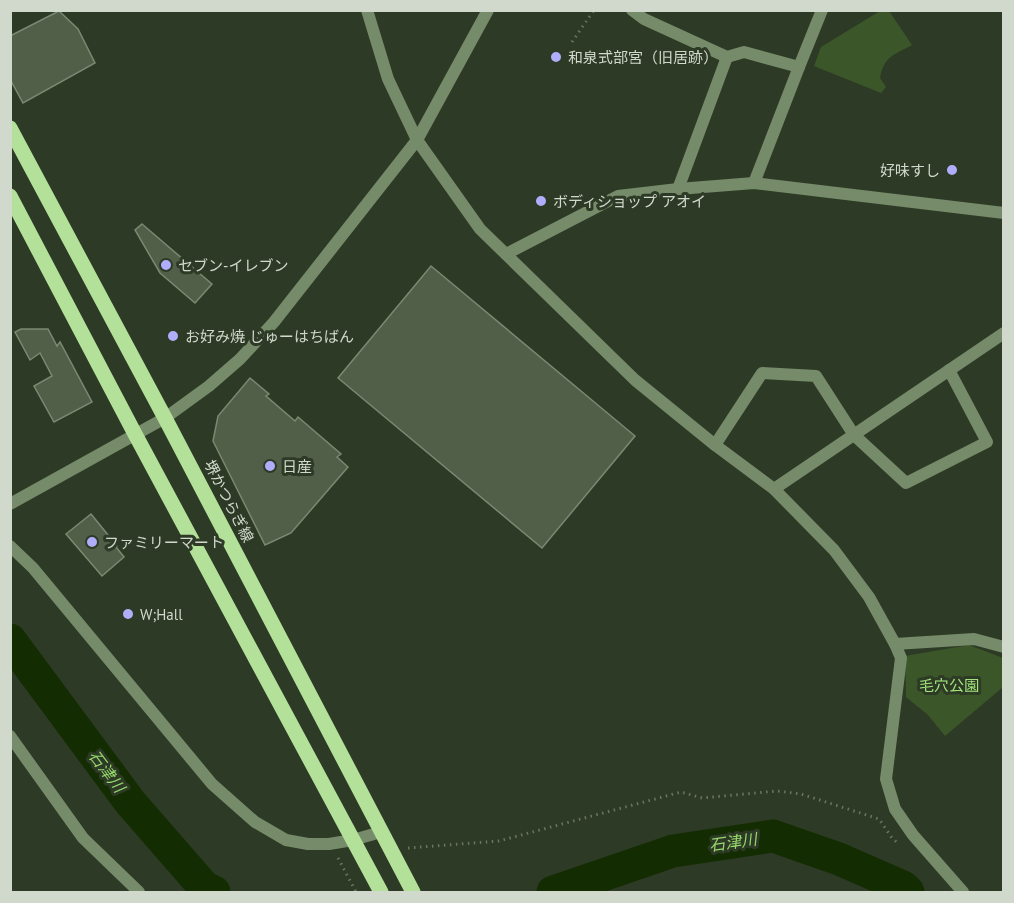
<svg xmlns="http://www.w3.org/2000/svg" width="1014" height="903" font-family="'PT Sans','Noto Sans JP',sans-serif">
<rect width="100%" height="100%" fill="#2d3a25"/>
<g fill="#3b5729">
<path d="M880 11H889L912 45C894 55 884 56 880 78L886 87 881 93 814 66 821 47Z"/>
<path d="M969 645 1003 658V687L945 736 928 715 906 697 905 656Z"/>
</g>
<g fill="none" stroke-linecap="round" stroke-linejoin="round">
<g stroke="#132c01" stroke-width="33">
<path d="M10 640 130 802 204 887 214 892"/>
<path d="M553 892 673 851 773 836 839 859 903 887 908 892"/>
</g>
</g>
<g fill="#515f49" stroke="#7a8972" stroke-width="1.5">
<path d="M59 11 78 29 95 63 23 103 10 79V36Z"/>
<path d="M142 224 212 284 195 303 160 273 135 230Z"/>
<path d="M431 266 635 436 542 548 338 378Z"/>
<path d="M21 329H48L57 346 60 342 92 402 54 422 34 386 52 376 40 353 30 360 15 332Z"/>
<path d="M250 378 269 394 266 396 295 421 298 417 341 454 337 457 348 467 291 533 265 545 213 441 218 416Z"/>
<path d="M91 514 117 546 116 547 124 557 102 576 66 534Z"/>
</g>
<g fill="none" stroke-linecap="round" stroke-linejoin="round">
<g stroke="#6a7563" stroke-width="3" stroke-dasharray="1.5 4.5" stroke-linecap="butt">
<path d="M572 42 594 10"/>
<path d="M408 848 499 841 681 792 702 798 777 791 801 794 879 819 892 838 899 844"/>
<path d="M338 858 356 892"/>
</g>
<g stroke="#758b69" stroke-width="12">
<path d="M367 10 388 79 417 140 480 229 635 380 715 445 774 489 834 550 869 597 895 644 901 658 886 779 895 809 913 835 963 892"/>
<path d="M632 10 644 19 727 57 744 52 799 67 754 183"/>
<path d="M799 67 822 10"/>
<path d="M417 140 488 10"/>
<path d="M678 189 727 57"/>
<path d="M506 254 618 196 678 189 754 183 1004 213"/>
<path d="M715 445 762 373 816 376 854 435 906 483 987 442 949 370"/>
<path d="M774 489 1004 333"/>
<path d="M10 546 33 568 212 784 255 822 286 840 308 844H329L353 840 381 832"/>
<path d="M895 644 974 639 1004 647"/>
<path d="M10 736 83 838 139 892"/>
</g>
<path stroke="#758b69" stroke-width="12" d="M10 504 165 418 209 386 240 359 274 322 417 140"/>
<g stroke="#b4e19a" stroke-width="15">
<path d="M10 128 165 418 413 892"/>
<path d="M10 196 135 434 381 892"/>
</g>
</g>
<g fill="#afaefa" stroke="#2d3a25" stroke-width="2">
<circle cx="556" cy="57" r="6"/>
<circle cx="952" cy="170" r="6"/>
<circle cx="541" cy="201" r="6"/>
<circle cx="166" cy="265" r="6"/>
<circle cx="173" cy="336" r="6"/>
<circle cx="270" cy="466" r="6"/>
<circle cx="92" cy="542" r="6"/>
<circle cx="128" cy="614" r="6"/>
</g>
<g text-anchor="middle" dominant-baseline="central" stroke-width="6" stroke-linejoin="round" paint-order="stroke">
<g font-size="15" fill="#d1d9cc" stroke="#2d3a25" text-anchor="start">
<text x="568" y="57">和泉式部宮（旧居跡）</text>
<text x="940" y="170" text-anchor="end">好味すし</text>
<text x="553" y="201">ボディショップ アオイ</text>
<text x="178" y="265">セブン-イレブン</text>
<text x="185" y="336">お好み焼 じゅーはちばん</text>
<text x="282" y="466">日産</text>
<text x="104" y="542">ファミリーマート</text>
<text x="140" y="614">W;Hall</text>
</g>
<g font-size="15" fill="#d1d9cc" stroke="#2d3a25">
<text transform="translate(229 501) rotate(63)">堺かつらぎ線</text>
</g>
<g font-size="15" fill="#a3e57a" stroke="#2d3a25">
<text x="949" y="685">毛穴公園</text>
</g>
<g font-size="16" font-style="italic" fill="#96d76c" stroke="#2d3a25">
<text transform="translate(107 771) rotate(53)">石津川</text>
<text transform="translate(733 842) rotate(-8)">石津川</text>
</g>
</g>
<rect width="1014" height="903" fill="none" stroke="#d1d9cc" stroke-width="24"/>
</svg>
